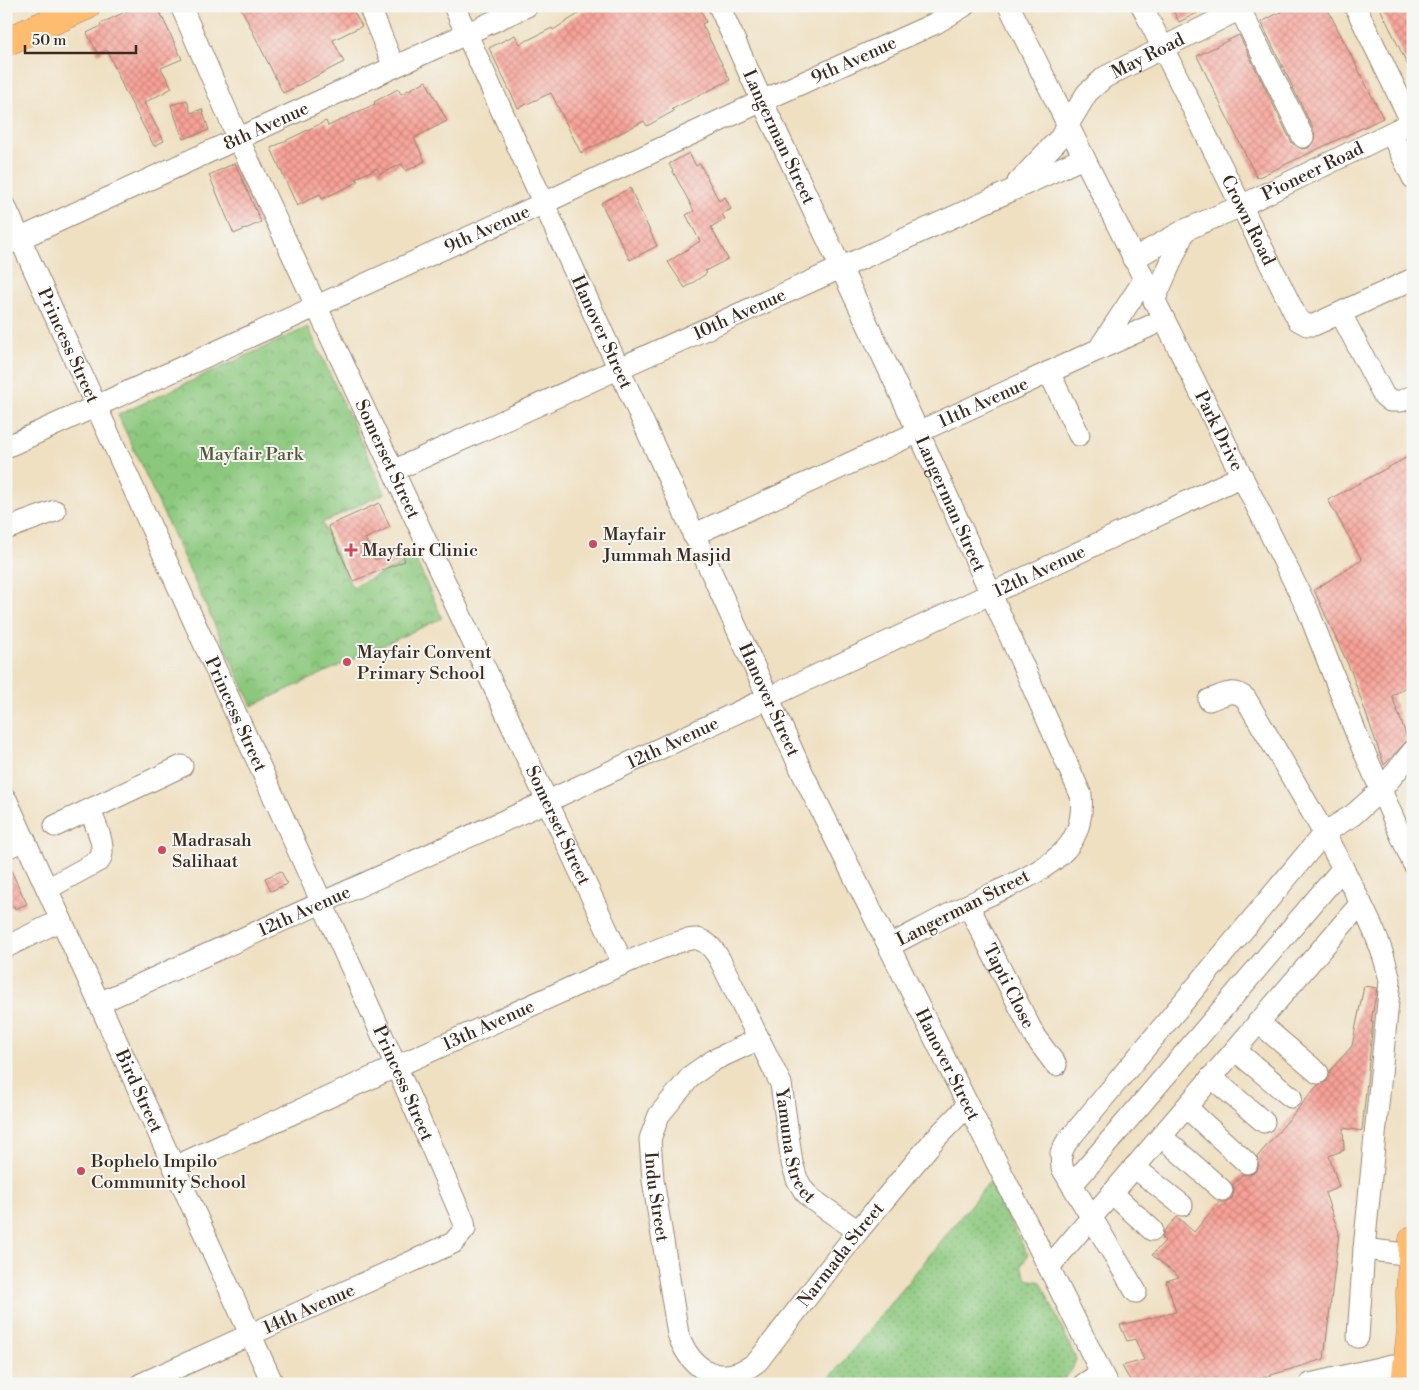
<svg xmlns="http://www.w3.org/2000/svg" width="1419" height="1390" font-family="'Libre Bodoni',serif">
<defs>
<pattern id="grass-dots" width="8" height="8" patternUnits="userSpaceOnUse" patternTransform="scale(1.25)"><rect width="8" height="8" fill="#8bc87d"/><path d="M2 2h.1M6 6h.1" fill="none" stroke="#73a366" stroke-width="1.8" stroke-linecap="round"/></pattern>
<pattern id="park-crowns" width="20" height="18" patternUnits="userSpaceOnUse" patternTransform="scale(1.25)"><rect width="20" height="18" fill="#8bc87d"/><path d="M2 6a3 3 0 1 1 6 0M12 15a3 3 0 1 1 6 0" fill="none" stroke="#73a366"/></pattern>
<pattern id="building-cross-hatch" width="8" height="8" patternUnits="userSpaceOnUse" patternTransform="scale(1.25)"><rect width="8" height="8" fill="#f8a298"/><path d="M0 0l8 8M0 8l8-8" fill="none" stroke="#ca847b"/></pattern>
</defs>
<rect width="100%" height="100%" fill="#f6f6f2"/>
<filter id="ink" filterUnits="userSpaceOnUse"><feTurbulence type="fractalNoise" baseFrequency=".02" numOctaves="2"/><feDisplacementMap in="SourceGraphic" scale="10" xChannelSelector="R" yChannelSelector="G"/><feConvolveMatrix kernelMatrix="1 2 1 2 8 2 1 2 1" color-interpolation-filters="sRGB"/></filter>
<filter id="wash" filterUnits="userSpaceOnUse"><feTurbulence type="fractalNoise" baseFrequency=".0096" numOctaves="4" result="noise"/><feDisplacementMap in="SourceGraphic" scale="20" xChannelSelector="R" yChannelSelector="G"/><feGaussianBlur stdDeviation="1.12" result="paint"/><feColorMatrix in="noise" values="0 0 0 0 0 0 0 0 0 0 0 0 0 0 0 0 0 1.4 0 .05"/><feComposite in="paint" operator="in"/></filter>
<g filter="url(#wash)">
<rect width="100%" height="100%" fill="#efe0c2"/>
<path fill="url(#grass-dots)" stroke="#63794e" d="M989 1182 1028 1255 1021 1266 1027 1279 1041 1282 1076 1359 1072 1370 1060 1384H825Z"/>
<path fill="url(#park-crowns)" stroke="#63794e" d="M308 327 385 493 322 523 352 587 415 558 442 618 252 706 118 415Z"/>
<g id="blocks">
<g fill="url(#building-cross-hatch)">
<path d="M137 6H157L182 59 161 68 172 88 144 103 164 141 154 146 125 91 107 50 98 54 87 33 101 26 100 24Z"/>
<path d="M240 6H350L362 26 333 40 344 62 283 93Z"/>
<path d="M597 6H663L666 13 680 6H699L706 22 702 24 730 80 672 109 674 111 647 126 644 121 581 153 551 93 518 108 489 48 515 35 520 44 552 28 553 30 583 11Z"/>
<path d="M1171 6H1211L1179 22Z"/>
<path d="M1292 6H1326L1383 118 1257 178 1197 56 1239 35 1292 143 1302 149 1309 148 1315 138 1314 131 1261 22Z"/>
<path d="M1379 6H1413V76Z"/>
<path d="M426 81 447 121 414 138 425 161 406 171 402 164 380 174 377 168 356 178 358 182 322 199 320 194 297 206 271 148 326 121 328 126 375 104 374 102 398 89 401 94Z"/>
<path d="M187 100 191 113 202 109 209 130 183 139 171 105Z"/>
<path d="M689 153 696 166 700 164 719 201 725 197 731 209 722 214 725 219 711 227 728 259 705 271 707 273 685 288 668 262 700 241 686 215 694 211 669 164Z"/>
<path d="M235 163 261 222 234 234 209 175Z"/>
<path d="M630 188 657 246 630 260 601 203Z"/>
<path d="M1413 454V682L1392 696 1408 740 1384 765 1351 671 1314 590 1362 560 1328 500Z"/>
<path d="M379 503 390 527 365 539 375 560 400 549 405 561 353 581 328 526Z"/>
<path d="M6 860 27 904 15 909 14 906 6 909Z"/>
<path d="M281 871 287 884 271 891 265 878Z"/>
<path d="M1364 986 1377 988 1371 1022H1373L1362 1131 1343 1128 1344 1150 1329 1156 1339 1187 1325 1193 1339 1233 1324 1359 1242 1384H1132L1122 1366 1144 1360 1135 1339 1127 1341 1120 1325 1176 1312 1166 1281 1179 1277 1152 1255 1165 1241 1162 1238 1164 1231 1177 1217 1194 1232 1219 1202H1225L1232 1198 1234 1192 1233 1185 1243 1174 1250 1175 1256 1171 1259 1165 1257 1157 1318 1085 1327 1081 1330 1071 1352 1046Z"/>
</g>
</g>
</g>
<g filter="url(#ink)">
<use href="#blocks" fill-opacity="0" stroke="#958570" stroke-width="1"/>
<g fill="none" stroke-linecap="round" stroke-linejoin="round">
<defs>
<g id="minor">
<path id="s1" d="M181 6 238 138 623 964"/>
<path d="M369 6 394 67"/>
<path id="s2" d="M454 6 803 774 1107 1384"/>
<path id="s3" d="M719 6 762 101 918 431 1081 795C1083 814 1079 834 1066 849 1042 875 1001 889 970 904 943 917 916 932 889 946"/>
<path id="s4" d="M1009 6 1308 610 1358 738 1413 863"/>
<path id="s5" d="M1142 6 1298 320 1307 325H1314L1413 279"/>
<path d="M1355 6 1412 123"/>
<path d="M1240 9 1303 137"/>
<path d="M1391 133 1413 178"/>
<path id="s6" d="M1018 182 1060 138 1087 93 1105 77 1246 6"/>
<path id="s7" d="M6 208 397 1068 464 1222 465 1229 453 1243 141 1384"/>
<path id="s8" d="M6 245 527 6"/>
<path id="s9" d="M1133 259 1185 230 1241 206 1413 122"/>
<path d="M1154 301 1185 230"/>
<path d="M1341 314 1384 396 1390 401H1401L1413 396"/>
<path d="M1098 350 1144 280"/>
<path d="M1049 372 1079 435"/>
<path id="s10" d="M6 447 542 204 762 101 936 23 964 6"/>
<path id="s11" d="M395 470 1083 158"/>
<path d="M6 529 55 511"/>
<path id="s12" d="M693 535 1163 320"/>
<path d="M1209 700C1224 695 1234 687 1246 699 1279 756 1314 813 1345 872 1363 908 1382 941 1390 981L1364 1249 1358 1337"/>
<path id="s13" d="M6 799 273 1384"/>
<path d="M55 826 182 766"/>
<path d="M6 848 25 840"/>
<path d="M47 889 100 860C107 845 95 825 90 810"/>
<path id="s14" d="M968 905 1035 1037 1056 1065"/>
<path d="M6 947 61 920"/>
<path id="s15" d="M99 1003 548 801 1242 476"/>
<path d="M1258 1022 1318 1073"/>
<path id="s16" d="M759 1039 714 1060 692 1075 659 1115 650 1139 653 1180 678 1334C692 1373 723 1389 758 1361L858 1231 935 1139 967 1106"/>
<path d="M1235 1050 1291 1097"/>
<path d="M1211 1077 1264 1122"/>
<path d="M1186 1107 1247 1163"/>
<path d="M1161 1136 1222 1190"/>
<path id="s17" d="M174 1167 623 964C638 958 683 937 697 939 708 941 715 951 720 960L781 1084 792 1163 797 1179 804 1191 813 1200 858 1231"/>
<path d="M1134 1167 1182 1205"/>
<path d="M1072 1185 1343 868"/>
<path d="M1112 1193 1152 1230"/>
<path d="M1364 1249 1412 1255"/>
<path d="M1049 1267 1361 903"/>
<path d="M1136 1292 1062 1168 1061 1153 1066 1143 1324 833 1353 815 1381 790 1413 751"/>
<path d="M1084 1384 1101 1373"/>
<path d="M1310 1384 1392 1365"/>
</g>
<g id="major">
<path d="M6 42 86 6"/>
<path d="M1405 1384 1411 1330 1410 1294 1413 1240"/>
</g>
</defs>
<use href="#minor" stroke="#958570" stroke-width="23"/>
<use href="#major" stroke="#958570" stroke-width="29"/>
<use href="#minor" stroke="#fff" stroke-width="21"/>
<use href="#major" stroke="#febc70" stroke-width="28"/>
</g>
</g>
<g fill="#d1495b" stroke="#f6f6f2" stroke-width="2">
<circle cx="593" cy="544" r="5"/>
<path d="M348.5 542.5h5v5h5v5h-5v5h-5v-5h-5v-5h5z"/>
<circle cx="347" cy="662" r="5"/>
<circle cx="162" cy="850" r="5"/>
<circle cx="81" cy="1171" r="5"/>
</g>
<g text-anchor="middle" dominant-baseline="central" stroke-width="4" stroke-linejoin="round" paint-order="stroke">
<g font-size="18" fill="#3b2a1e" stroke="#f6f6f2">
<text stroke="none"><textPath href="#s6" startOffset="185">May Road</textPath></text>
<text stroke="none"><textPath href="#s10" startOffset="932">9th Avenue</textPath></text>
<text stroke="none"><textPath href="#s8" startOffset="286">8th Avenue</textPath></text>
<text stroke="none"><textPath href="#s3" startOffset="144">Langerman Street</textPath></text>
<text stroke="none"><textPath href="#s9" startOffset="200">Pioneer Road</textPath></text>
<text stroke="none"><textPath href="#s5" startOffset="239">Crown Road</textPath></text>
<text stroke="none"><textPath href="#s10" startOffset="528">9th Avenue</textPath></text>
<text stroke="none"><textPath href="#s11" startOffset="378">10th Avenue</textPath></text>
<text stroke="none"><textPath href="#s2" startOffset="358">Hanover Street</textPath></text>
<text stroke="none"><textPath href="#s7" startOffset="151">Princess Street</textPath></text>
<text stroke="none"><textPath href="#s12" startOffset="319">11th Avenue</textPath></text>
<text stroke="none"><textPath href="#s4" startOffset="474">Park Drive</textPath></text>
<text stroke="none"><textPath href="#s1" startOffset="498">Somerset Street</textPath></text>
<text stroke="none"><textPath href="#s3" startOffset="549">Langerman Street</textPath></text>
<text stroke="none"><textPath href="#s15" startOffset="1035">12th Avenue</textPath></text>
<text stroke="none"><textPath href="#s2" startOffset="762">Hanover Street</textPath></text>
<text stroke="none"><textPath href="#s7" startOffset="556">Princess Street</textPath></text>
<text stroke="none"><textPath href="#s15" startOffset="630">12th Avenue</textPath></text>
<text stroke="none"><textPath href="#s1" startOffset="902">Somerset Street</textPath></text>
<text transform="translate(963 908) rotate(-27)">Langerman Street</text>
<text stroke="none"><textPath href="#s15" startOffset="225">12th Avenue</textPath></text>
<text stroke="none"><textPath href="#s14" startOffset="91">Tapti Close</textPath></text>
<text stroke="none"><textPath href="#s17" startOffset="345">13th Avenue</textPath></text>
<text stroke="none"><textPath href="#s2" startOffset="1168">Hanover Street</textPath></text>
<text stroke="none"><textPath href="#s7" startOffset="961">Princess Street</textPath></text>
<text stroke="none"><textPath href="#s13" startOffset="321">Bird Street</textPath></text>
<text stroke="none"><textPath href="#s17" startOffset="805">Yamuna Street</textPath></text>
<text stroke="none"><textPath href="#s16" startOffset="212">Indu Street</textPath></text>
<text stroke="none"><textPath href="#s16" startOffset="589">Narmada Street</textPath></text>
<text transform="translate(309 1309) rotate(-24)">14th Avenue</text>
</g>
<g font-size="18" fill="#53593a" stroke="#f6f6f2">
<text x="251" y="454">Mayfair Park</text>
</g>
<g font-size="18" fill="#3b2a1e" stroke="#f6f6f2" text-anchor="start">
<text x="603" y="534">Mayfair<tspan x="603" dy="21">Jummah Masjid</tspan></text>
<text x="362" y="550">Mayfair Clinic</text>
<text x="357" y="652">Mayfair Convent<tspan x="357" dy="21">Primary School</tspan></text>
<text x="172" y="840">Madrasah<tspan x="172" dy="21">Salihaat</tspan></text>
<text x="91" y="1161">Bophelo Impilo<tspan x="91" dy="21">Community School</tspan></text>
</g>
</g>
<rect width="1419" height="1390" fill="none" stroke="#f6f6f2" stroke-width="25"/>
<path d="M25 45v8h111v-8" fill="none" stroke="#3b2a1e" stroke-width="2.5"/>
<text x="32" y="45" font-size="15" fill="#3b2a1e" stroke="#f6f6f2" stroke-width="4" paint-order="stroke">50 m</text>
</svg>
